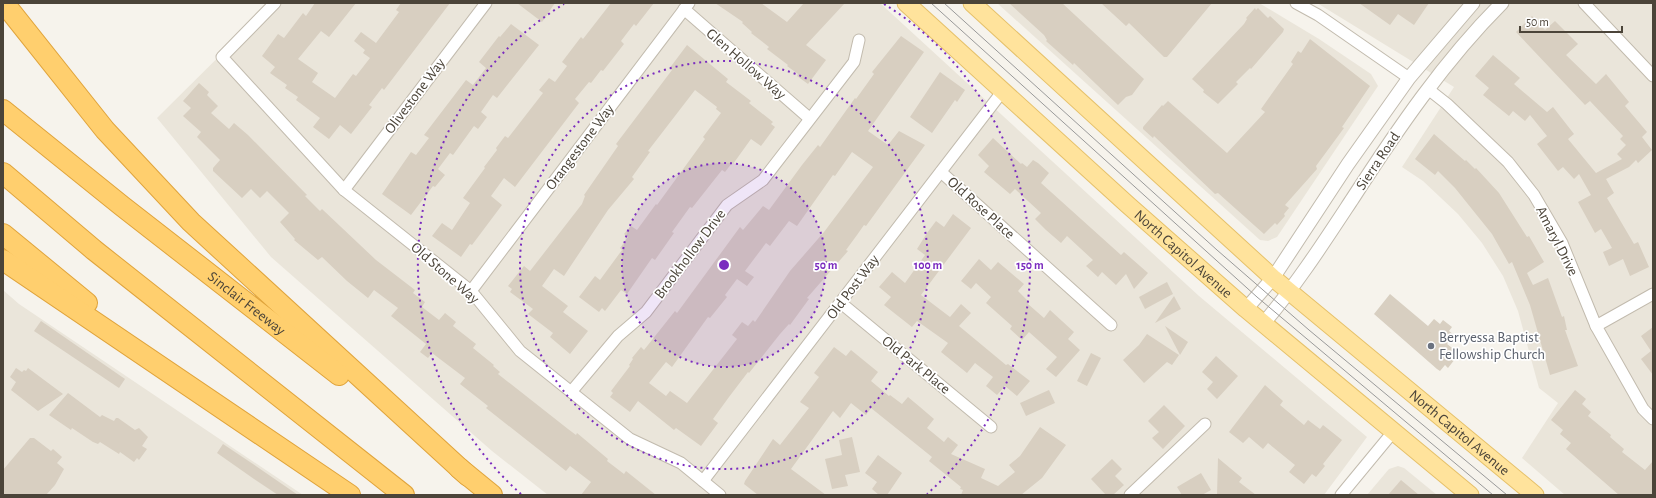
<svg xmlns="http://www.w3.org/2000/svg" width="1656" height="498" font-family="'Alegreya Sans',sans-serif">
<rect width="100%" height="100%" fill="#f6f3ec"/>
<g fill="#eae5da">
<path d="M273 3H880L1199 296 1367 437 1324 495H548L492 451 271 257 157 118Z"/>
<path d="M997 3H1259L1319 39 1371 74 1378 86 1277 237 1268 241 1260 240Z"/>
<path d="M1317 3H1653V495H1565L1522 458 1558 403 1539 388 1518 311 1503 276 1482 243 1458 214 1423 181 1402 167 1454 87Z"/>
<path d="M3 290 19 304 303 495H3Z"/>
<path d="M1398 466 1404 468 1437 495H1367L1389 469Z"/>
</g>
<g fill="#d8cfc1" fill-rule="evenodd">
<path d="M315 3H356L329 37 321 31 298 59 318 73 312 82 335 98 353 74 356 76 370 58 363 53 365 50 354 41 361 32 376 43 399 12 396 10 401 3H450L384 90 382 88 369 105 372 107 351 134 340 125 329 139 313 127 320 118 296 100 298 97 285 88 287 85 270 73 275 67 262 56 278 34 284 38 303 13 306 16Z"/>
<path d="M517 3H555L542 22Z"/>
<path d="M611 3H654L636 26 634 24 621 41 624 44 603 71 601 70 591 83 589 82 575 99 579 103 515 187 504 178 491 196 502 205 472 245 470 244 461 257 432 236 442 223 452 230 470 203 463 198 485 168 484 167 497 150 496 148 505 136 508 138 543 93 539 90 549 78 555 82 567 66 562 62 581 37 583 39Z"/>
<path d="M715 3H761L787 22 804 3H845L806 45 826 60 808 84 797 76 798 74 787 66 788 65 767 49 769 47 751 33 752 32 742 23 743 22Z"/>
<path d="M1009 3H1062L1144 79 1132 95 1126 97 1118 105 1074 63 1073 65 1046 41 1047 40 1044 35Z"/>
<path d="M1101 3H1212L1167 57H1164L1129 23 1126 26Z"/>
<path d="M1359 3H1429L1414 25 1398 14 1390 25Z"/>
<path d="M1255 8 1256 10 1258 8 1268 18 1270 16 1284 29 1283 32 1251 69 1250 68 1236 82 1238 84 1218 104 1203 92 1204 90 1192 79 1244 24 1247 19 1246 18Z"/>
<path d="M1532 16 1545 30 1555 21 1578 44 1566 55 1596 84 1606 74 1629 102 1625 106 1647 132 1642 137 1652 150 1638 163 1636 160 1629 167 1606 179 1614 193 1607 198 1634 244 1638 242 1649 267 1630 276 1623 259 1609 266 1603 252 1612 248 1601 229 1595 233 1578 202 1591 195 1579 174 1574 179 1563 167 1558 171 1537 144 1547 136 1530 115 1525 121 1513 111 1509 116 1483 95 1489 88 1475 76 1493 55 1520 78 1514 84 1547 112 1553 107 1574 134 1568 139 1596 173 1622 159 1617 154 1626 145 1620 139 1623 136 1590 101 1585 105 1516 32Z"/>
<path d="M511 24 539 45 497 98 493 95 481 112 487 117 478 129 474 126 453 155 450 153 438 169 445 175 435 187 433 186 411 215 382 194 411 152 416 155 429 138 424 135 466 80 473 85 486 68 479 62 499 36 500 37Z"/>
<path d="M901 36 924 52 868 131 888 145 899 131 925 145 866 226 864 225 857 235 846 250 848 251 807 298 809 299 790 325 789 324 780 334 749 373 748 372 729 397 713 419 718 423 701 446 676 428 674 430 638 401 630 412 610 397 613 393 611 391 630 366 629 365 633 359 632 358 641 347 644 350 675 311 677 313 740 227 743 230 763 206 769 210 802 165 818 145 820 147 855 98 856 99 874 74 872 72ZM852 152 873 167 824 232 790 271 755 322 753 320 748 326 742 322 732 335 737 339 687 403 670 391 666 396 649 383 666 362 672 367 708 317 710 318 727 297 725 295 737 279 747 286 754 277 745 271 766 243 770 246 789 221 797 226 833 175 835 176Z"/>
<path d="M1310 39 1370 86 1342 127 1344 128 1316 166 1317 169 1285 205 1289 208 1284 214 1285 216 1277 225 1275 223 1264 234 1218 193 1215 194 1154 136 1153 138 1143 129V127L1162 105 1163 106 1168 101 1227 153 1265 112 1261 109 1293 64 1291 62 1298 51 1301 53Z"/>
<path d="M687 45 728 79 726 82 751 101 749 103 773 122 771 124 775 127 761 146 751 139 733 164 732 163 725 172 722 170 692 208 690 207 672 232 674 233 655 260 652 258 627 294 621 290 605 311 602 308 599 312 579 297 595 276 600 280 622 250 620 248 628 237 624 234 631 226 637 230 656 204 657 205 705 139 703 137 721 113 716 109 717 107 695 90 648 151 650 152 632 177 634 179 608 210 564 276 554 269 542 286 568 306 563 312 588 331 570 354 550 337 553 333 528 314 533 309 510 292 512 289 508 286 524 266 530 271 582 204 585 196 584 195 618 146 616 144 672 70 669 69Z"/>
<path d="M940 72 965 90 957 102 955 100 932 133 910 117Z"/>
<path d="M199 83 209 92 207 95 218 106 211 113 229 129 234 123 248 135 307 195 305 196 320 211 322 209 376 260 415 290 413 293 425 302 422 307 439 320 445 313 456 322 453 326 476 344 473 348 494 365 493 366 500 372 498 374 568 429 576 435 577 433 608 459 607 461 624 474 626 471 656 495H581L591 482 570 466 566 471 486 408 488 406 460 384 465 378 432 353 428 358 420 352 426 344 391 316 398 308 374 290 368 298 347 281 322 257 318 260 294 240 295 239 280 222 289 213 267 191 260 198 251 189 242 198 213 171V168L220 160 197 137 201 132 183 116 191 108 183 101Z"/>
<path d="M1434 134 1465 161 1466 160 1475 169 1476 168 1499 193 1527 237 1529 236 1544 262 1527 273 1533 285 1548 278 1562 317 1564 316 1567 330H1565L1578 366 1550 375 1530 305 1512 262 1509 264 1492 234 1455 188 1438 171 1435 175 1415 159Z"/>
<path d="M993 138 1021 164 1022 163 1027 167 1033 160 1038 163 1049 173 1041 183 1121 255 1124 252 1148 273 1134 289 1126 274 1116 285 1102 272 1098 277 1086 266 1093 260 1067 236 1061 243 1046 230 1035 219 1041 213 1015 189 1010 194 984 172 989 166 978 155Z"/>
<path d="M953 214 971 228 921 295 950 317 961 304 971 313 959 326 1006 365 1008 364 1030 381 1017 396 1005 386 997 395 986 386 993 377 975 363 967 373 941 352 948 343 917 321 912 327 884 305 891 297 879 287 892 272 905 283 925 255 917 249 927 233 936 221 944 227Z"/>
<path d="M979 259 991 270 998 262 1024 284 1018 291 1029 302 1028 304 1044 318 1050 310 1074 332 1068 339 1080 350 1056 377 1046 369 1057 357 1029 332 1022 340 1010 329 1012 326 986 303 991 297 976 283 971 289 961 281Z"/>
<path d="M1167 282 1173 294 1145 309 1139 297Z"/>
<path d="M1390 294 1428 326 1434 319 1440 324 1443 320 1452 327 1449 331 1454 335 1447 344 1456 351 1452 357 1455 359 1448 368 1445 365 1440 371 1437 369 1374 314Z"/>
<path d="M1174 296 1181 309 1155 323Z"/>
<path d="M41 321 125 379 119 388 34 331Z"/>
<path d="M1165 326 1188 342 1180 355Z"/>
<path d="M1653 327V375L1641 359 1651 351 1641 336Z"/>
<path d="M1147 334 1179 355 1172 365 1167 362 1144 383 1123 360 1139 345Z"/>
<path d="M834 347 846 356 851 350 878 372 871 381 889 396 890 395 902 404 908 397 920 407 934 419 927 428 944 442 948 437 958 445 951 454 985 469 981 478 998 486 1015 472 1009 465 1020 456 1040 427 1066 445 1042 478 1021 495H961L963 490 960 489 961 487 929 461 932 457 871 408 866 415 851 403 840 418 833 411 791 469 826 495H758L744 484 745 481 773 439 780 445 809 408 800 402 819 377 814 373Z"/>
<path d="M1091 353 1101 358 1087 386 1077 381Z"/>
<path d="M1216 356 1238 376 1217 399 1207 389 1213 382 1202 372Z"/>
<path d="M16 368 22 372 24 370 26 371 28 368 63 394 38 411 11 390 16 382 10 377Z"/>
<path d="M1265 385 1283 401 1280 405 1304 425 1308 420 1320 429 1323 425 1342 440 1323 464 1325 466 1316 477 1312 474 1304 484 1289 472 1295 465 1268 443 1263 449 1249 437 1243 443 1229 432Z"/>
<path d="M1049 390 1055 403 1026 416 1020 403Z"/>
<path d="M1575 390 1586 399 1582 404 1591 412 1588 416 1611 435 1610 437 1624 449 1622 452 1645 470 1653 461V495H1619L1566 449 1571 443 1560 434 1563 430 1551 420Z"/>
<path d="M68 393 100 417 102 415 114 421 116 418H118L135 430 139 428 148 437 142 446 147 449 139 460 137 458 134 462 120 452 119 454 100 442 98 444 93 442 72 428 71 430 49 415Z"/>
<path d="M1164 405 1185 426 1163 449 1152 438 1159 432 1148 421Z"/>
<path d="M852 437 860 472 845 475 848 486 832 489 825 459 842 455 839 440Z"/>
<path d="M30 438H34L51 451 53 449 62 457 57 463 64 469 55 485 46 495H3V470Z"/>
<path d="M223 444 253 464 298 495H278L254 479 217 453Z"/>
<path d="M878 455 902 473 887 495H879L872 489 877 482 865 473Z"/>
<path d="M1218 458 1242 478 1239 482 1256 495H1217Z"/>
<path d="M1112 459 1122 469 1115 476 1124 485 1113 495H1106L1091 479Z"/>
<path d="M1201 473 1211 490 1202 495H1182L1177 487Z"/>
<path d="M1401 480 1419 495H1388Z"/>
</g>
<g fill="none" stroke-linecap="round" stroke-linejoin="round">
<defs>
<g id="minor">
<path d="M275 3 222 57 344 190 471 291 520 351 630 439 681 463 720 495"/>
<path d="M1296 3 1318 15 1409 78"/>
<path d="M1584 3 1653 76"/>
<path d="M684 9 809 118"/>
<path d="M1428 89 1447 104 1508 162 1534 195 1562 243 1596 326 1643 409 1653 419"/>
<path d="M941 172 1111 325"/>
<path d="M344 190 486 3"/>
<path d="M471 291 689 3"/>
<path d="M841 303 991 427"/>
<path d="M1596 326 1653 294"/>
<path d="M571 392 618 336 646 312 727 205 763 180 854 62 859 40"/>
<path d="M703 481 1002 92"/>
<path d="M1130 495 1205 424"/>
<path d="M1341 495 1393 432"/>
</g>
<g id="tertiary">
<path d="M1246 309 1273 278 1348 164 1409 78 1473 3"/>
<path d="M1263 324C1297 284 1324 242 1353 198 1397 130 1444 61 1502 3"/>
</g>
<g id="primary">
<path id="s1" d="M906 3 1128 205 1246 309 1470 495"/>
<path id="s2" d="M972 3 1273 278 1535 495"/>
</g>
<g id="motorway">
<path d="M4 3 105 130 191 222 468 476"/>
<path id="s3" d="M3 110 122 206 339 375"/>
<path d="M3 173 94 250 404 495"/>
<path d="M3 234 87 303"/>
<path d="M3 260 350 495"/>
<path d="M459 468 492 495"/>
</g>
</defs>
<use href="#minor" stroke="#c2bbae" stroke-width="13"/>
<use href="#tertiary" stroke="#c2bbae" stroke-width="15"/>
<use href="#primary" stroke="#e6c16a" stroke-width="19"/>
<use href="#motorway" stroke="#e0a43c" stroke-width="22"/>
<use href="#minor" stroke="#fff" stroke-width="11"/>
<use href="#tertiary" stroke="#fff" stroke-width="13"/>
<use href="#primary" stroke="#ffe39c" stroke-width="17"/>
<use href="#motorway" stroke="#ffcf6e" stroke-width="20"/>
<g stroke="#9a9a9a" stroke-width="1">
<path d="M931 3 1257 297 1493 495"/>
<path d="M944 3 1217 250 1309 330 1507 495"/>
</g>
</g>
<circle cx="724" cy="265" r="102" fill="#7b2cbf" fill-opacity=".12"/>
<g fill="none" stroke="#7b2cbf" stroke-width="2" stroke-dasharray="2 4">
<circle cx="724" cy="265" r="102"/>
<circle cx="724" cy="265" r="204"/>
<path d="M521 494A306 306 0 0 1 564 4M884 4A306 306 0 0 1 927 494"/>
</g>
<circle fill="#6b7280" stroke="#fff" stroke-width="1.5" cx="1431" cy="346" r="4"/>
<g text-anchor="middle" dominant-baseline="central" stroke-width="3.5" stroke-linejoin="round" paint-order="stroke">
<g font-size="15" fill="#4b4439" stroke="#fff">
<text transform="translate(746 64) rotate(41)">Glen Hollow Way</text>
<text transform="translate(415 96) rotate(-53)">Olivestone Way</text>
<text transform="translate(580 147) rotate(-53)">Orangestone Way</text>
<text transform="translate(1378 161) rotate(-56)">Sierra Road</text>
<text transform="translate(981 208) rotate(42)">Old Rose Place</text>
<text transform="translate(1557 241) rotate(63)">Amaryl Drive</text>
<text transform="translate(690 254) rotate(-53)">Brookhollow Drive</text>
<text stroke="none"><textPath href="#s1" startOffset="374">North Capitol Avenue</textPath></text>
<text transform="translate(445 273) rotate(41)">Old Stone Way</text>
<text transform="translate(853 287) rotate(-53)">Old Post Way</text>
<text stroke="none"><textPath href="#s3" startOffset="311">Sinclair Freeway</textPath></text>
<text transform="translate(916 365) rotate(39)">Old Park Place</text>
<text stroke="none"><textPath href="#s2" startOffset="650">North Capitol Avenue</textPath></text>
</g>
<g font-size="15" fill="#5b616d" stroke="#fff" text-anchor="start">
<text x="1439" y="337">Berryessa Baptist<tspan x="1439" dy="17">Fellowship Church</tspan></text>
</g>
</g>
<circle cx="724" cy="265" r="6" fill="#7b2cbf" stroke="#fff" stroke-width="2"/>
<g font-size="12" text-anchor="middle" font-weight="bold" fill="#7b2cbf" stroke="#fff" stroke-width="3.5" stroke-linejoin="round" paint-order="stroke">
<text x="826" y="269">50 m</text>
<text x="928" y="269">100 m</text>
<text x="1030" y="269">150 m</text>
</g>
<rect width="1656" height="498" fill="none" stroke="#4b4439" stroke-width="8"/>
<path d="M1520 26v6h102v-6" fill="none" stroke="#4b4439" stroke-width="2"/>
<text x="1526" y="26" font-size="12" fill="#4b4439" stroke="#ffffff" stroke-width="3" paint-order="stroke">50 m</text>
</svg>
